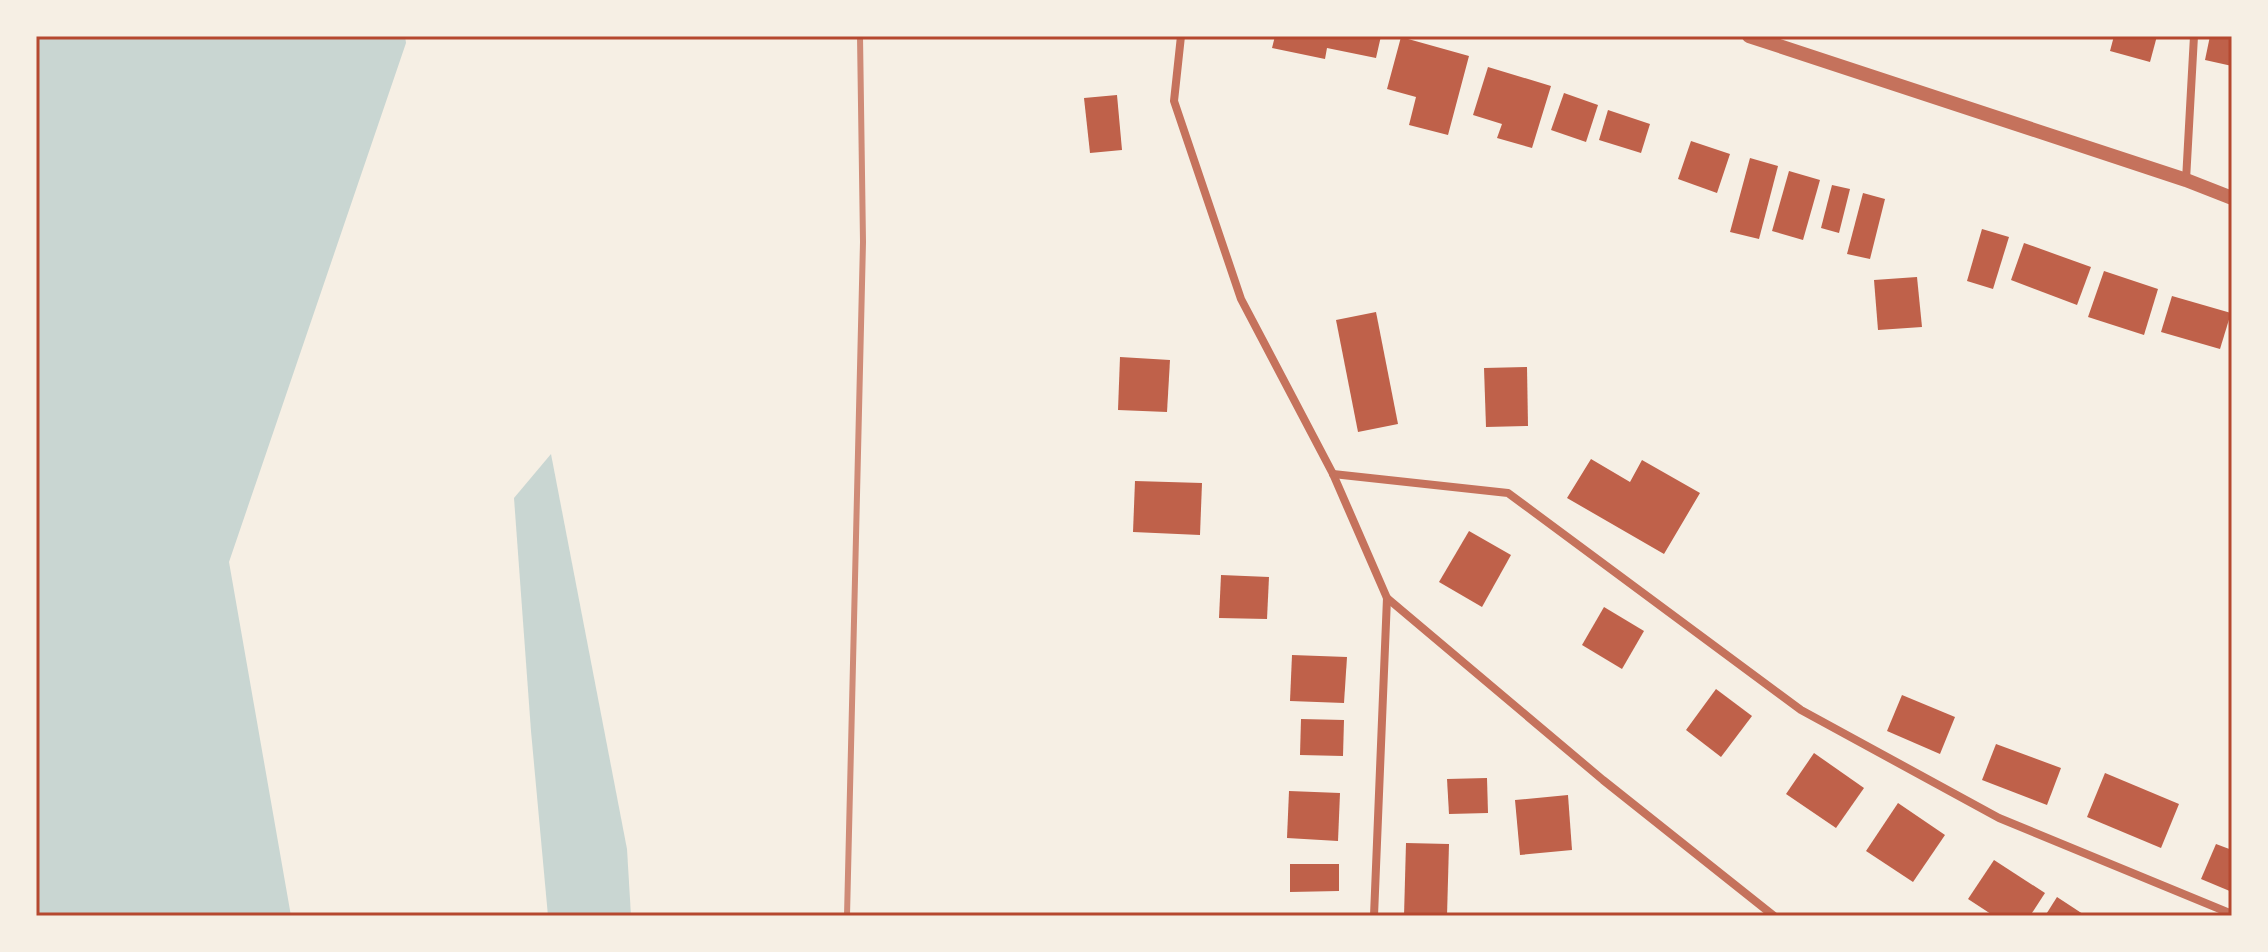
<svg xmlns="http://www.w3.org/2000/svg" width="2268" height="952" font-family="'Roboto Condensed',sans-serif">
<rect width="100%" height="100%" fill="#f6efe4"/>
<g fill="#c9d6d2">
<path d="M36 36H405L406 43 229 562 291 916H36Z"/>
<path d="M551 454 627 849 631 916H548L531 731 514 498Z"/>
</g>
<g fill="#bf614a">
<path d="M1275 36H1381L1376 58 1327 48 1325 59 1272 48Z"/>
<path d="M2114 36H2157L2150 62 2110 51Z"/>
<path d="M2210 36H2232V66L2205 60Z"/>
<path d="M1401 37 1469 56 1448 135 1409 125 1416 97 1387 89Z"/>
<path d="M1488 67 1551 86 1532 148 1497 138 1502 124 1473 115Z"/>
<path d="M1564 93 1598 105 1586 142 1551 130Z"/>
<path d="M1117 95 1122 150 1090 153 1084 98Z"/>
<path d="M1608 110 1650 124 1641 153 1599 140Z"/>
<path d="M1691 141 1730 154 1717 193 1678 179Z"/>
<path d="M1750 158 1778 166 1759 239 1730 232Z"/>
<path d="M1789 171 1820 180 1803 240 1772 231Z"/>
<path d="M1832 185 1850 189 1839 233 1821 228Z"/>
<path d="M1863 193 1885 199 1870 259 1847 254Z"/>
<path d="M1982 229 2009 237 1993 289 1967 281Z"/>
<path d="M2024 243 2091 267 2077 305 2011 280Z"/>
<path d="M2104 271 2158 289 2144 335 2088 317Z"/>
<path d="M1917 277 1922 327 1878 330 1874 280Z"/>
<path d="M2172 296 2231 313 2220 349 2161 332Z"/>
<path d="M1376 312 1398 424 1358 432 1336 320Z"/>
<path d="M1120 357 1170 360 1167 412 1118 410Z"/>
<path d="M1527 367 1528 426 1486 427 1484 368Z"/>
<path d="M1591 459 1630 482 1642 460 1700 493 1664 554 1567 498Z"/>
<path d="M1135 481 1202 483 1200 535 1133 532Z"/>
<path d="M1469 531 1511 555 1482 607 1439 582Z"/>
<path d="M1221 575 1269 577 1267 619 1219 618Z"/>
<path d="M1604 607 1644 631 1622 669 1582 645Z"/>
<path d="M1292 655 1347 657 1344 703 1290 701Z"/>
<path d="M1716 689 1752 716 1721 757 1686 730Z"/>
<path d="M1902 695 1955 717 1940 754 1887 731Z"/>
<path d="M1301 719 1344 720 1343 756 1300 755Z"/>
<path d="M1996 744 2061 768 2047 805 1982 780Z"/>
<path d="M1814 753 1864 788 1836 828 1786 794Z"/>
<path d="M2105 773 2179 804 2161 848 2087 817Z"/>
<path d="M1487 778 1488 813 1449 814 1447 779Z"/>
<path d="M1289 791 1340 793 1338 841 1287 838Z"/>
<path d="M1568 795 1572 850 1520 855 1515 800Z"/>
<path d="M1898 803 1945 835 1913 882 1866 851Z"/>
<path d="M1406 843 1449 844 1447 916H1404Z"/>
<path d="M2216 844 2232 850V892L2201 879Z"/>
<path d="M1994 860 2045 893 2030 916H1994L1968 899Z"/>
<path d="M1290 864H1339V891L1290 892Z"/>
<path d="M2057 897 2086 916H2045Z"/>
</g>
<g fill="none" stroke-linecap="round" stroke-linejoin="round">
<g stroke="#c5725c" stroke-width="8">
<path d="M1181 36 1174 101 1241 299 1333 474 1387 598 1374 916"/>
<path d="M2186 180 2194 36"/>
<path d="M1333 474 1508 493 1801 710 1999 818 2232 914"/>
<path d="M1387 598 1603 780 1774 916"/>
</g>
<path stroke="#c5725c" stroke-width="14" d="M1749 36 2186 180 2232 198"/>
<path stroke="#cf8b77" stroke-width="6" d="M847 916 863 242 860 36"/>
</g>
<rect width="2268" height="952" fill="none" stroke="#f6efe4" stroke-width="76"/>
<rect x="38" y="38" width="2192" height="876" fill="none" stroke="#b5482f" stroke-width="3"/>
</svg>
